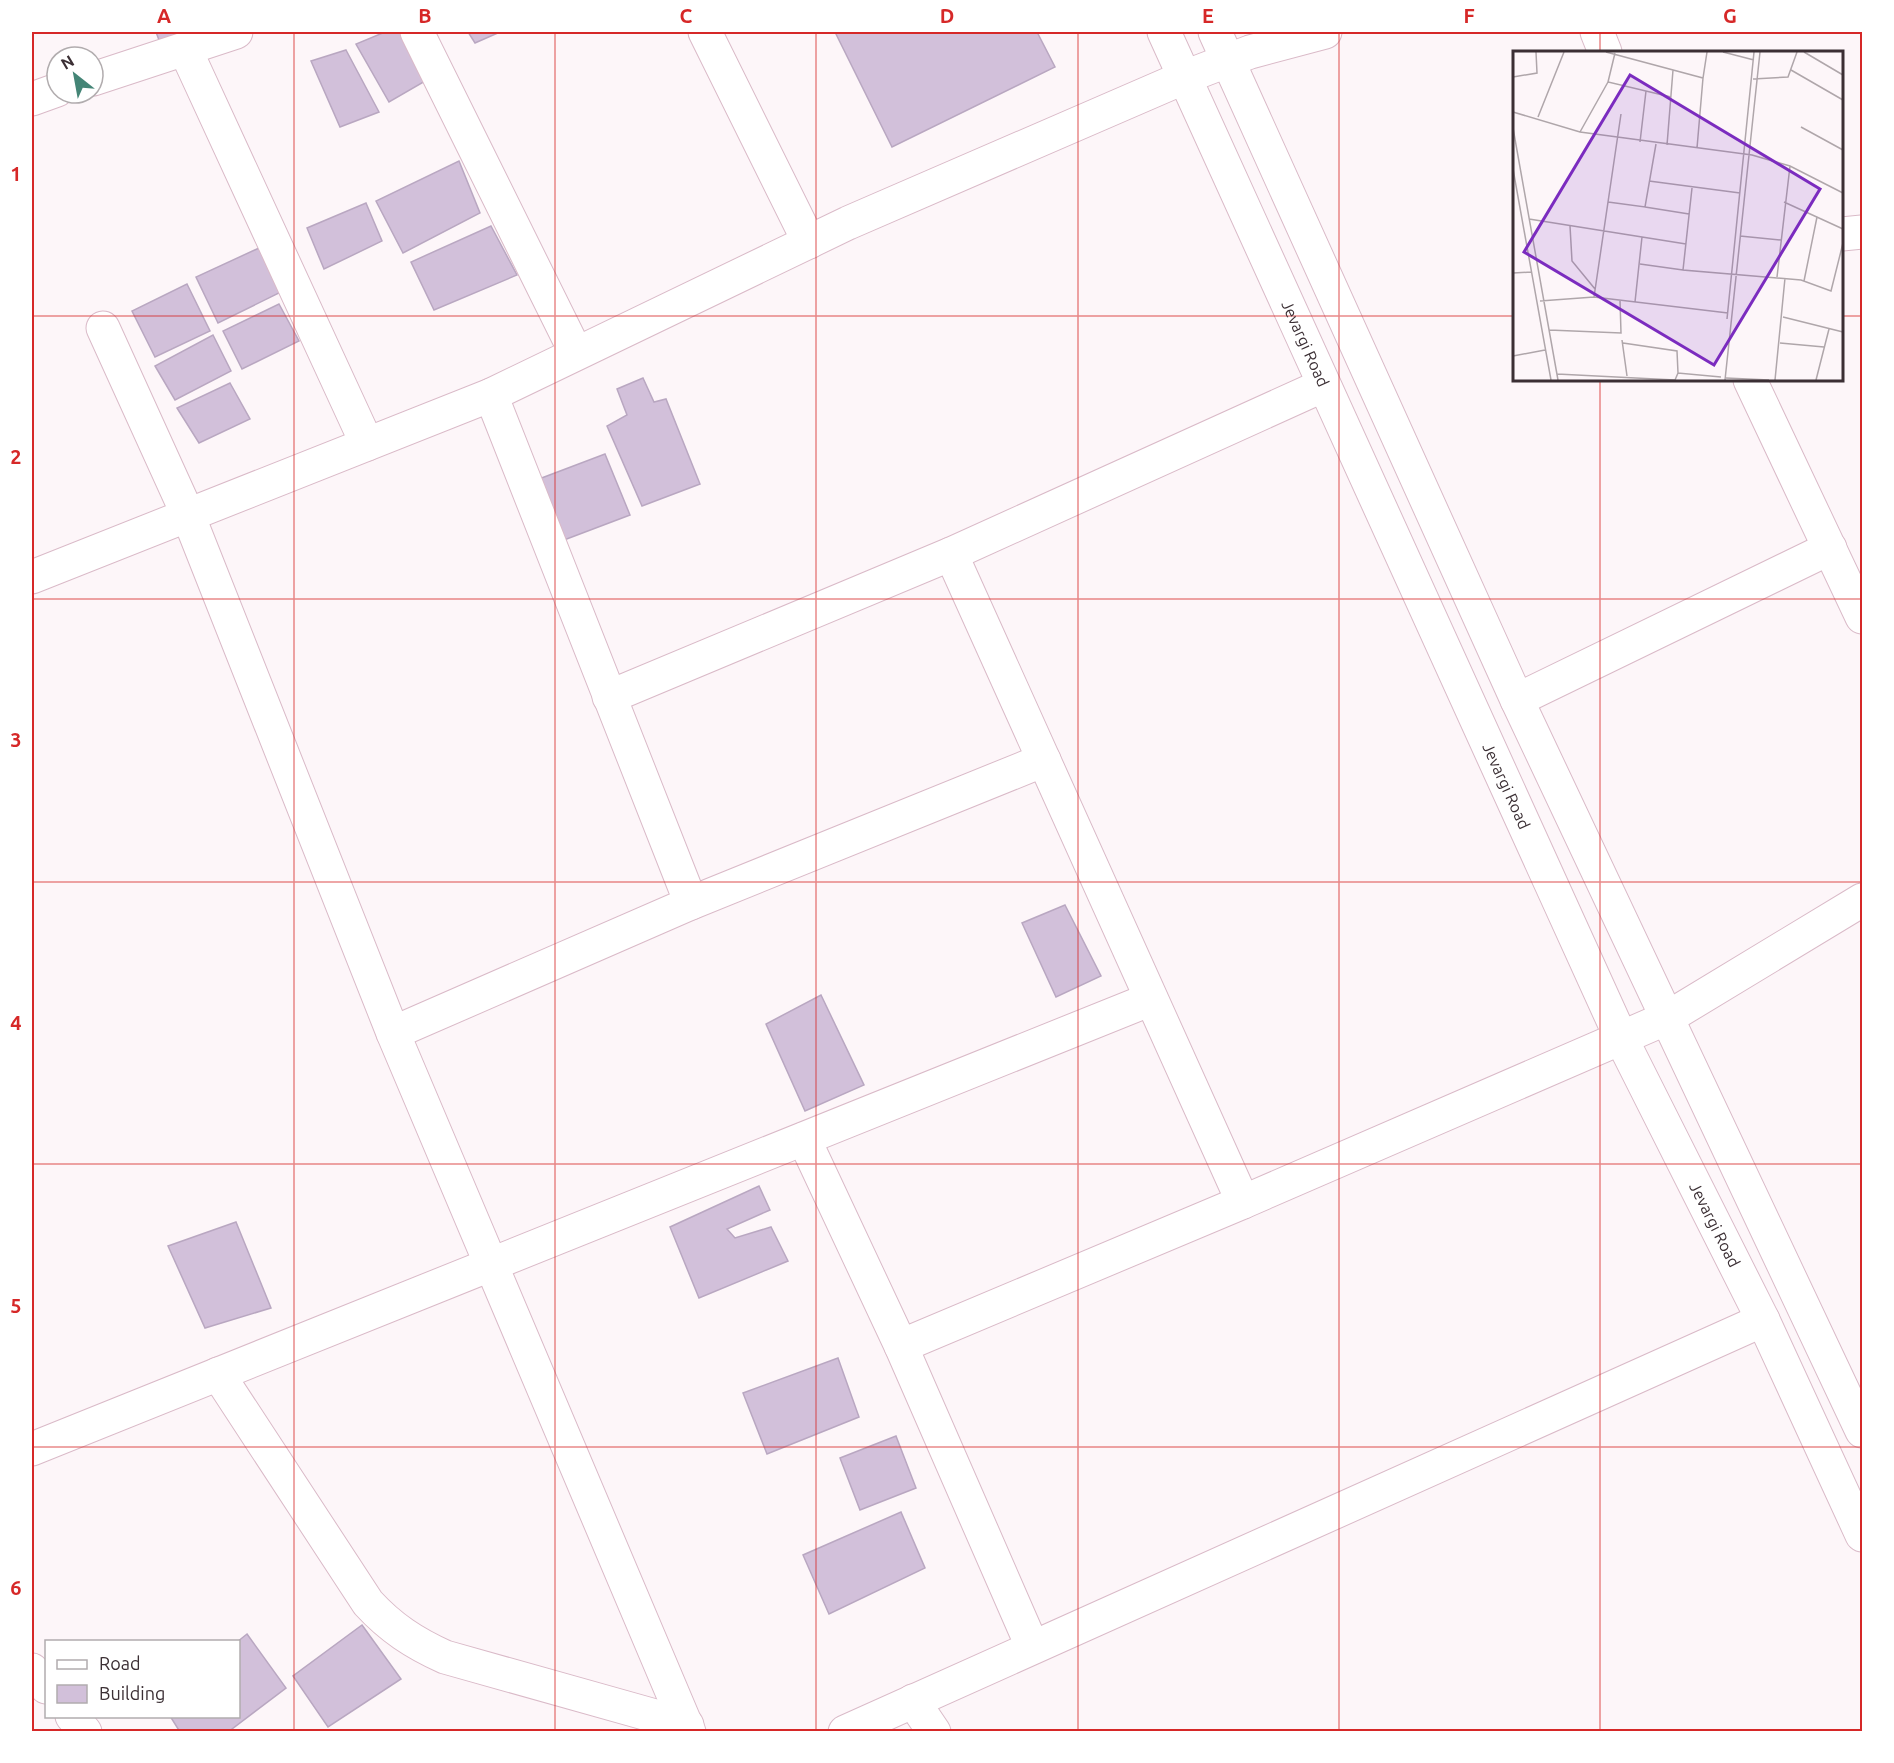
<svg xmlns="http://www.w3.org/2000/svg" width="1894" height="1763" font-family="Ubuntu,sans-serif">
<rect width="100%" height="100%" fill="#fdf6f9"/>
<g fill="#d2c0da" stroke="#b9a7c1" stroke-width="1.5">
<path d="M156 32H190L159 40Z"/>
<path d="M385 32H400L427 80 389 102 356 44Z"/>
<path d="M468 32H500L475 43Z"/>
<path d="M835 32H1037L1055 67 892 147Z"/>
<path d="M346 50 379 112 340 127 311 61Z"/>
<path d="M459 161 480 213 403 253 376 201Z"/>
<path d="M366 203 382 241 324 269 307 228Z"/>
<path d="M491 226 517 275 434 310 411 262Z"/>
<path d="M259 248 281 292 218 323 196 277Z"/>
<path d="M187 284 210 331 155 357 132 311Z"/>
<path d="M279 304 299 341 242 369 223 331Z"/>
<path d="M213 335 231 371 175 400 155 366Z"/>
<path d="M643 378 654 402 666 399 700 484 642 506 607 426 627 415 617 389Z"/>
<path d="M230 383 250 419 199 443 177 408Z"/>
<path d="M605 454 630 515 564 540 539 479Z"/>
<path d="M1065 905 1101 976 1056 997 1022 923Z"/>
<path d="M821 995 864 1085 805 1111 766 1024Z"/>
<path d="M759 1186 770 1210 727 1229 735 1238 771 1227 788 1261 699 1298 670 1227Z"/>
<path d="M236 1222 271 1308 205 1328 168 1246Z"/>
<path d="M838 1358 859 1417 767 1454 743 1393Z"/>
<path d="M896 1436 916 1488 860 1510 840 1458Z"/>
<path d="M901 1512 925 1568 829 1614 803 1555Z"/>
<path d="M362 1625 401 1679 328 1727 293 1676Z"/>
<path d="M247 1634 286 1688 228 1732H180L170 1716H238L237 1642Z"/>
</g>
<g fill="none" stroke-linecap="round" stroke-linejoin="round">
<defs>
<g id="minor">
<path d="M417 32 576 353"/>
<path d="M705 32 809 242"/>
<path d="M1597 32 1605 52"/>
<path d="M185 49 367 444"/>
<path d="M93 79 236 32"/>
<path d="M32 99 57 90"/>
<path d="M1842 234 1862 232"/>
<path d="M103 328 188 515 393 1033 689 1732"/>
<path d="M1750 380 1862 617"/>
<path d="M951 554 1243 1202 1667 1018 1862 900"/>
<path d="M32 577 491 395 848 223 1185 77 1250 52 1325 32"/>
<path d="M609 697 951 554 1324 385"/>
<path d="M1517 700 1830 548"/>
<path d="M691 903 1044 760"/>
<path d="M393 1033 691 903 491 395"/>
<path d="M804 1139 901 1346 1032 1646"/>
<path d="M901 1346 1243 1202"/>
<path d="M218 1374 368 1603C391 1628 414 1643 445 1657L687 1725"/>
<path d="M32 1449 1151 999"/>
<path d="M913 1701 934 1732"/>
<path d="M845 1732 1763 1320"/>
</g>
<g id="major">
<path id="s1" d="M1164 32 1622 1040 1763 1320 1862 1535"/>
<path d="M1215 32 1517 700 1862 1431"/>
<path d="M32 1670 46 1687"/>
<path d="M72 1716 85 1732"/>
</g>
</defs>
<use href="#minor" stroke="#dabac8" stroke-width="35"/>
<use href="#major" stroke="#dabac8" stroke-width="35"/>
<use href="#minor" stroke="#fff" stroke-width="33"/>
<use href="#major" stroke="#fff" stroke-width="33"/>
</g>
<path fill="none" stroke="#d62828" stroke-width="1.5" stroke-opacity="0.55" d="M294 32V1732M555 32V1732M816 32V1732M1078 32V1732M1339 32V1732M1600 32V52M32 316H1514M1842 316H1862M1600 380V1732M32 599H1862M32 882H1862M32 1164H1862M32 1447H1862"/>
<g text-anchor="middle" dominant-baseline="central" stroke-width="6" stroke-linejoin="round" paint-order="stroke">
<g font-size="16" fill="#3b2f34" stroke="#fff">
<text stroke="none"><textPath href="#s1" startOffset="342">Jevargi Road</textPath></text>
<text stroke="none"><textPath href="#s1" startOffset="828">Jevargi Road</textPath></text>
<text stroke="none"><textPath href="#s1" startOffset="1314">Jevargi Road</textPath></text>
</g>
</g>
<g transform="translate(1513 51)">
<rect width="330" height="330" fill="#fdf6f9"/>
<path fill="none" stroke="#afa6aa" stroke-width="1.5" d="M93 1 190 27 194 1M210 1 241 9M291 1 330 24M102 2 95 31 158 46M278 19 330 49M0 26 24 22 23 1M240 28 275 26 284 1M0 61 67 81 239 104 277 115 330 142M25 66 51 1M288 76 330 99M0 77 45 329M67 81 95 31M127 91 133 40M154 94 160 19M184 97 190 27M0 118 38 329M136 130 227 142M179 137 170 219 288 229 318 240 330 192M95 151 132 156 143 93M271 151 330 178M132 156 176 163M16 168 173 193M57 175 59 210 82 238M227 185 268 189M127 213 170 219M0 222 18 221M264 226 277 115M291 230 304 166M81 246 108 63M27 250 81 246 215 262M122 251 129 186M270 266 330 281M214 268 241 1M36 279 108 282 107 249M109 289 114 325M110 292 164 300 165 322M267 292 311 296M0 305 32 299M44 323 162 329 165 322 208 326M213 327 256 329M212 329 247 1M262 329 272 227M303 329 316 278"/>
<path fill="#7b2cbf" fill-opacity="0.15" stroke="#7b2cbf" stroke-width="3" d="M117 24 307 138 201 314 11 201Z"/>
<rect width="330" height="330" fill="none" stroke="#3b2f34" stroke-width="3"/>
</g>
<rect width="1894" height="1763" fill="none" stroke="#ffffff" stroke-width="66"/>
<rect x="45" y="1640" width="195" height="78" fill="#ffffff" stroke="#b1acae" stroke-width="1.5"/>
<rect x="57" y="1660" width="30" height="9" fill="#ffffff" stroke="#b1acae" stroke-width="1.5"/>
<text x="99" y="1670" font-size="18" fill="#3b2f34">Road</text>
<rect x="57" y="1685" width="30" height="18" fill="#d2c0da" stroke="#b1acae" stroke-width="1.5"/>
<text x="99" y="1700" font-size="18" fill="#3b2f34">Building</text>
<g transform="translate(75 75) rotate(329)"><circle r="28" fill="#ffffff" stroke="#b1acae" stroke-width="1.5"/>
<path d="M0-4.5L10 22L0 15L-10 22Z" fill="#448576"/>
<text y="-9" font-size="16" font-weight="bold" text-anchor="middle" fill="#3b2f34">N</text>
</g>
<rect x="33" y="33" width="1828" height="1697" fill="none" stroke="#d62828" stroke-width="2"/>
<g font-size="20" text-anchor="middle" font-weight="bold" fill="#d62828">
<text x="164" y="23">A</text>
<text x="425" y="23">B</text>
<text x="686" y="23">C</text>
<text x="947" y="23">D</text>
<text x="1208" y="23">E</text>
<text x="1469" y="23">F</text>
<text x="1730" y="23">G</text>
<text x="16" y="181">1</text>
<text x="16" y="464">2</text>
<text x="16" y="747">3</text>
<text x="16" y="1030">4</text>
<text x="16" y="1313">5</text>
<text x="16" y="1595">6</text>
</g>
</svg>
